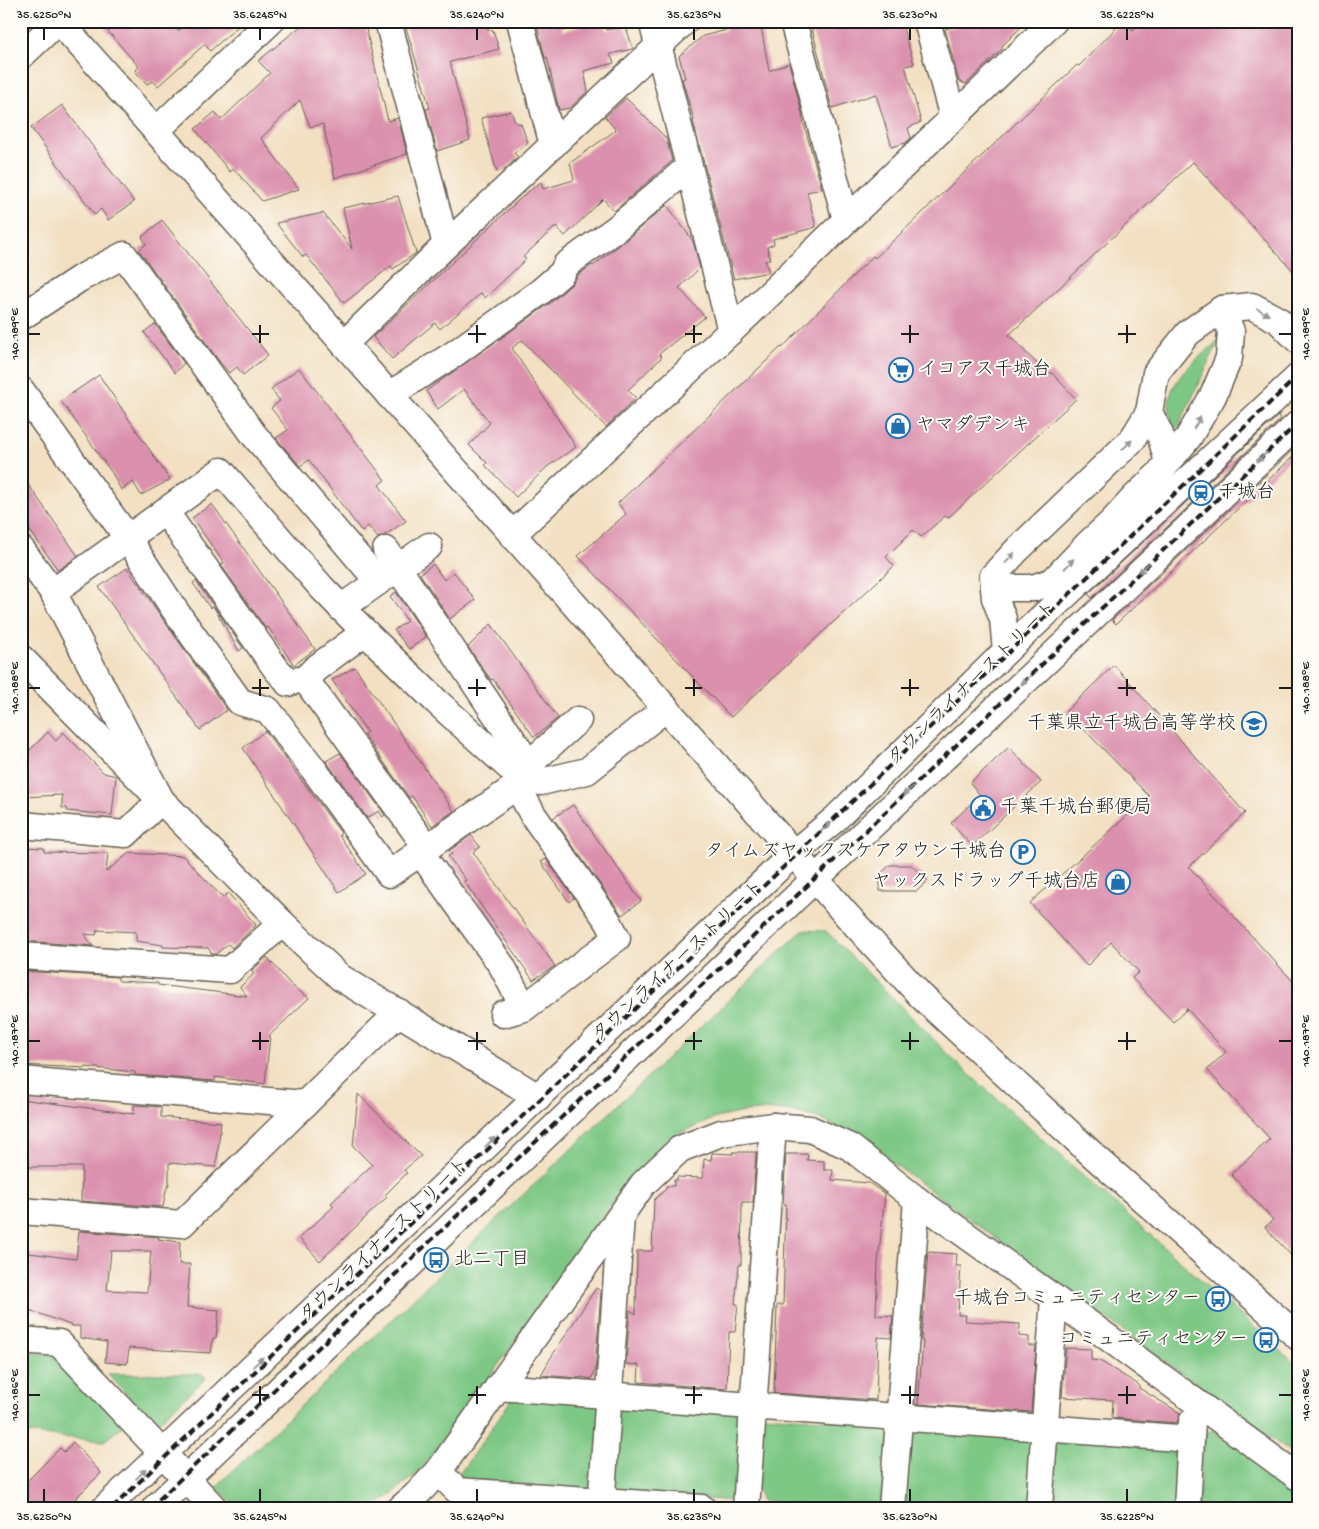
<svg xmlns="http://www.w3.org/2000/svg" width="1319" height="1529" font-family="'Gochi Hand','Klee One',sans-serif">
<rect width="100%" height="100%" fill="#fdfcf7"/>
<filter id="ink" filterUnits="userSpaceOnUse"><feTurbulence type="fractalNoise" baseFrequency=".02" numOctaves="2"/><feDisplacementMap in="SourceGraphic" scale="10" xChannelSelector="R" yChannelSelector="G"/><feConvolveMatrix kernelMatrix="1 2 1 2 8 2 1 2 1" color-interpolation-filters="sRGB"/></filter>
<filter id="wash" filterUnits="userSpaceOnUse"><feTurbulence type="fractalNoise" baseFrequency=".0096" numOctaves="4" result="noise"/><feDisplacementMap in="SourceGraphic" scale="20" xChannelSelector="R" yChannelSelector="G"/><feGaussianBlur stdDeviation="1.12" result="paint"/><feColorMatrix in="noise" values="0 0 0 0 0 0 0 0 0 0 0 0 0 0 0 0 0 1.4 0 .05"/><feComposite in="paint" operator="in"/></filter>
<g filter="url(#wash)">
<rect width="100%" height="100%" fill="#f3e0c3"/>
<g fill="#7ec885" stroke="#4d7250">
<path d="M1219 340 1174 436C1173 426 1169 414 1169 404 1170 377 1201 357 1219 340Z"/>
<path d="M803 930 826 931 961 1067 1298 1366V1458L853 1134 818 1118 795 1112 773 1110 743 1112 716 1118 679 1133 634 1173 439 1448 413 1477 374 1508H237L216 1487 453 1261Z"/>
<path d="M21 1352 56 1355 123 1426 104 1441 21 1433Z"/>
<path d="M108 1374H202L206 1378 155 1425Z"/>
<path d="M514 1396 601 1402 595 1486 587 1491 456 1479Z"/>
<path d="M619 1403 747 1411 741 1495 731 1501 619 1491 613 1483Z"/>
<path d="M762 1415 891 1424 880 1508H835L762 1501 756 1485Z"/>
<path d="M909 1425 1040 1432 1033 1508H906L903 1504Z"/>
<path d="M1213 1430 1270 1471 1298 1499V1508H1198L1203 1434Z"/>
<path d="M1056 1435 1186 1443 1179 1508H1048Z"/>
</g>
<g id="blocks">
<g fill="#db91ad" fill-rule="evenodd">
<path d="M99 21H170L178 31 187 24 185 21H244L210 51 205 44 158 86 153 81 147 84 135 71 139 67Z"/>
<path d="M307 21H364L388 121 398 118 407 154 335 178 323 124 310 127 300 100 261 138 299 189 262 201 234 169 230 172 195 129 215 112 221 120 270 73 258 61Z"/>
<path d="M404 21H486L488 30H493L499 49 450 62 470 140 437 151 426 109 430 108Z"/>
<path d="M536 21H560L563 31 594 21H604L606 30 626 27 633 49 610 54 614 63 584 71 588 91 570 108 559 110 547 57 545 58Z"/>
<path d="M724 21H760L769 71 789 63 803 117H802L822 189 807 192 816 227 773 239 774 244 767 247 770 259 765 261 769 272 734 279 693 121 694 120 682 79 685 78 679 56 703 36 727 30Z"/>
<path d="M810 21H901L914 64 905 66 921 122 908 128 911 138 905 143 892 147 876 94 832 108Z"/>
<path d="M975 21H1027L1002 46V49L966 84 959 81 945 29Z"/>
<path d="M1123 21 1133 30 1142 21H1298V276L1193 162 1009 335 1048 375 1051 372 1076 399 948 518 945 516 921 537 913 530 886 557 894 566 731 717 578 556 626 514 618 503 758 369 781 347 782 348 873 256 875 258 1077 65 1079 66Z"/>
<path d="M626 98 666 138 672 161 614 211 603 199 565 236 556 226 523 257 526 259 485 298 481 293 440 329 435 323 392 359 373 337 524 195 541 182 543 189 574 180 570 163 616 130 605 117Z"/>
<path d="M62 105 134 202 108 220 101 209 95 215 31 128Z"/>
<path d="M511 111 515 122 521 124 528 143 514 153 518 157 506 168 497 172 481 118Z"/>
<path d="M398 196 416 253 393 269 391 266 344 303 306 255 303 257 276 223 323 213 352 249 343 208Z"/>
<path d="M667 205 693 241 700 268 679 288 705 317 659 354 662 357 628 390 636 398 606 427 522 340 512 348 576 447 547 467 516 497 485 465 487 463 469 445 490 423 464 389 438 409 426 391 549 304 572 284 578 275 592 265 593 266 627 239Z"/>
<path d="M162 220 268 355 243 375 237 367 229 373 219 361 139 250 146 244 142 237Z"/>
<path d="M155 324 184 363 175 373 144 332Z"/>
<path d="M299 368 385 480 379 485 406 521 385 535 378 538 368 526 362 532 309 460 300 466 276 438 288 430 271 408 280 401 271 389Z"/>
<path d="M99 375 170 480 141 495 133 482 121 490 112 473 61 401Z"/>
<path d="M1278 416 1281 419 1092 598 1088 594Z"/>
<path d="M1298 445V452L1116 624 1112 620Z"/>
<path d="M21 474 78 556 58 570 21 518Z"/>
<path d="M212 504 315 649 294 665 268 627 266 629 221 565 224 563 192 518Z"/>
<path d="M433 564 444 580 454 572 475 600 450 619 420 574Z"/>
<path d="M127 568 227 710 200 730 99 587Z"/>
<path d="M196 581 243 648 239 651 213 606 210 608 193 583Z"/>
<path d="M396 592 426 637 409 649 394 630 407 621 390 596Z"/>
<path d="M491 624 558 718 534 737 493 679 491 680 468 647Z"/>
<path d="M1114 665 1245 813 1189 867 1298 987V1263L1265 1227 1273 1220 1231 1174 1270 1139 1207 1070 1226 1052 1187 1009 1173 1022 1132 978 1139 972 1111 942 1087 966 1030 903 1149 796 1066 711Z"/>
<path d="M355 667 454 811 432 826 412 796 409 798 364 734 367 732 332 680Z"/>
<path d="M265 731 341 833 339 835 366 874 339 892 243 748Z"/>
<path d="M48 732 56 741 63 732 104 773 116 776 112 815 67 811V808H62V795L21 797V759Z"/>
<path d="M1009 747 1041 782 972 846 951 823 980 795 970 783Z"/>
<path d="M340 753 385 815 383 817 379 811 367 818 326 761Z"/>
<path d="M573 805 641 901 622 915 553 818Z"/>
<path d="M471 835 480 847 473 852 555 966 533 980 464 881 466 880 448 856 452 854 449 851Z"/>
<path d="M21 847 44 848V852L108 853 106 872 129 853 183 856 223 898 228 893 256 925 232 948 228 944 216 954H212L208 948 163 947V945L136 941V932L97 930 96 935 84 934 93 946 21 941Z"/>
<path d="M546 859 574 898 569 902 541 862Z"/>
<path d="M890 865H911L928 881 917 891H880V874Z"/>
<path d="M267 957 291 985 309 998 270 1035 265 1084 215 1077V1081L135 1075V1072L86 1067V1068L21 1065V971L117 977 119 981 158 983V985L247 996 240 987 254 974 251 971Z"/>
<path d="M358 1094 421 1156 404 1170 407 1173 385 1195 387 1197 320 1261 299 1238 334 1206 331 1203 372 1165 353 1146Z"/>
<path d="M21 1099 134 1114V1105L161 1107V1117L221 1122 216 1167 169 1163V1184L166 1190 163 1207 81 1201 82 1167H21Z"/>
<path d="M733 1152H756L753 1202H742L741 1265H739L735 1304H738L735 1332H729L727 1389 638 1382 639 1365 626 1364 630 1310 636 1314 637 1251H652L654 1200 666 1189V1186H674V1180H677V1177L703 1178 704 1159 711 1160 712 1153 733 1154Z"/>
<path d="M786 1154H808L807 1160 824 1161V1170H833L832 1180 869 1183 885 1194 878 1263 876 1315 893 1316 891 1338 878 1337 876 1400 774 1393 777 1305H783L786 1204H783Z"/>
<path d="M79 1231 159 1237 158 1239 180 1242 179 1264H190L187 1307 219 1310 216 1338H213L211 1353 129 1348 127 1364 105 1362 107 1342 80 1338V1326H73L21 1307V1252L76 1259ZM111 1251H151L147 1292 107 1290Z"/>
<path d="M928 1252 957 1254 956 1266H961L958 1315H966L965 1321 1020 1324 1019 1336 1029 1337V1346H1036L1031 1412 918 1404 923 1341 921 1340Z"/>
<path d="M596 1288 601 1291 595 1372 591 1379 581 1377 580 1378 541 1375 550 1359Z"/>
<path d="M1066 1348 1091 1349V1360L1100 1361 1139 1385V1388L1180 1413 1177 1423 1112 1418 1113 1400 1062 1397Z"/>
<path d="M73 1442 101 1473 66 1508H21V1487L60 1448 64 1452Z"/>
</g>
</g>
</g>
<g filter="url(#ink)">
<use href="#blocks" fill-opacity="0" stroke="#676156" stroke-width="1"/>
<g fill="none" stroke-linecap="round" stroke-linejoin="round">
<defs>
<g id="minor">
<path d="M59 21 776 833 843 911 921 996 1094 1156 1298 1337"/>
<path d="M388 21 446 245"/>
<path d="M520 21 553 145"/>
<path d="M652 21 731 331"/>
<path d="M793 21 846 220"/>
<path d="M927 21 953 118"/>
<path d="M21 56 58 21"/>
<path d="M156 131 271 21"/>
<path d="M21 317 79 279 124 255 254 435 378 581"/>
<path d="M344 344 446 245 685 21"/>
<path d="M21 390 127 537 174 609 240 702 268 710 312 767 389 874 521 783"/>
<path d="M389 395 454 354 540 292 562 273 566 265 617 228 689 167"/>
<path d="M1168 462 1188 438 1213 396 1229 358 1231 331 1222 309"/>
<path d="M165 511 277 670 289 682"/>
<path d="M512 535 731 331 1054 21"/>
<path d="M21 549 53 592 161 800 126 834 21 825"/>
<path d="M386 550 530 766"/>
<path d="M994 588H1033L1053 581 1089 543 1110 524 1134 498 1158 475 1168 462 1160 434 1149 412"/>
<path d="M53 592 221 471 322 588 365 632 437 702 520 777 541 782 587 771 666 708"/>
<path d="M341 608 429 546"/>
<path d="M1006 651 1003 619 995 598 993 576 1017 550 1132 440 1149 412 1156 373 1188 333 1222 309 1252 306 1278 320 1298 340"/>
<path d="M21 658 282 923 341 978 538 1097"/>
<path d="M305 679 427 848"/>
<path d="M288 683 289 682 305 679 315 669 365 632"/>
<path d="M420 852 502 966 524 1008"/>
<path d="M21 956 230 970 282 923"/>
<path d="M503 1014 524 1008 617 938 608 921 533 815 522 795 520 777 538 756 578 720"/>
<path d="M21 1080 305 1104"/>
<path d="M21 1211 182 1224 399 1012"/>
<path d="M21 1340 59 1343 214 1508"/>
<path d="M498 1387 1191 1439"/>
<path d="M438 1472 458 1491 702 1508"/>
<path d="M105 1508 794 853 834 820 1006 651 1298 377"/>
<path d="M155 1508 815 879 1298 424"/>
<path d="M401 1508 415 1496 438 1472 643 1184 680 1149 721 1133 773 1126 810 1129 850 1147 917 1200 1054 1298 1298 1477"/>
<path d="M601 1508 621 1216"/>
<path d="M746 1508 773 1126"/>
<path d="M892 1508 917 1200"/>
<path d="M1039 1508 1054 1298"/>
<path d="M1187 1508 1192 1422"/>
</g>
</defs>
<use href="#minor" stroke="#676156" stroke-width="29"/>
<use href="#minor" stroke="#fff" stroke-width="26"/>
<g stroke="#1c1c1c" stroke-width="4" stroke-dasharray="8 4" stroke-linecap="butt">
<path d="M112 1508 1298 376"/>
<path d="M150 1508 423 1248 1298 423"/>
</g>
</g>
<defs><path id="oneway-solid" d="M-6-.8H1V-3.2L6.5 0L1 3.2V.8H-6Z" transform="scale(1.25)"/></defs>
<g fill="#999">
<use href="#oneway-solid" transform="translate(1263 312) rotate(30)"/>
<use href="#oneway-solid" transform="translate(1197 423) rotate(-60)"/>
<use href="#oneway-solid" transform="translate(1127 445) rotate(-45)"/>
<use href="#oneway-solid" transform="translate(1262 457) rotate(137)"/>
<use href="#oneway-solid" transform="translate(1010 558) rotate(-49)"/>
<use href="#oneway-solid" transform="translate(1069 564) rotate(-47)"/>
<use href="#oneway-solid" transform="translate(1144 568) rotate(137)"/>
<use href="#oneway-solid" transform="translate(1026 680) rotate(137)"/>
<use href="#oneway-solid" transform="translate(908 791) rotate(137)"/>
<use href="#oneway-solid" transform="translate(826 827) rotate(-40)"/>
<use href="#oneway-solid" transform="translate(490 1142) rotate(-43)"/>
<use href="#oneway-solid" transform="translate(258 1362) rotate(-44)"/>
<use href="#oneway-solid" transform="translate(141 1474) rotate(-44)"/>
</g>
</g>
<path fill="none" stroke="#1c1c1c" stroke-width="2" d="M44 28V40M260 28V40M477 28V40M694 28V40M910 28V40M1127 28V40M260 325V343M477 325V343M694 325V343M910 325V343M1127 325V343M28 334H40M252 334H269M468 334H486M685 334H702M901 334H919M1118 334H1136M1279 334H1292M260 679V696M477 679V696M694 679V696M910 679V696M1127 679V696M28 688H40M252 688H269M468 688H486M685 688H702M901 688H919M1118 688H1136M1279 688H1292M260 1032V1050M477 1032V1050M694 1032V1050M910 1032V1050M1127 1032V1050M28 1041H40M252 1041H269M468 1041H486M685 1041H702M901 1041H919M1118 1041H1136M1279 1041H1292M260 1386V1404M477 1386V1404M694 1386V1404M910 1386V1404M1127 1386V1404M28 1395H40M252 1395H269M468 1395H486M685 1395H702M901 1395H919M1118 1395H1136M1279 1395H1292M44 1489V1502M260 1489V1502M477 1489V1502M694 1489V1502M910 1489V1502M1127 1489V1502"/>
<defs>
<symbol id="supermarket-ring" viewBox="-11 -11 22 22"><circle r="9.5" fill="#fdfcf7" stroke="#1f6fb2" stroke-width="1.5"/><path d="M-6-5.5h2.5l.6 2H6L4.5 2H-2.5L-4.4-4H-6ZM-1.5 3.2a1.3 1.3 0 1 0 .1 0ZM3 3.2a1.3 1.3 0 1 0 .1 0Z" fill="#1f6fb2"/></symbol>
<symbol id="shop-ring" viewBox="-11 -11 22 22"><circle r="9.5" fill="#fdfcf7" stroke="#1f6fb2" stroke-width="1.5"/><path d="M-5-2.5h2.3a2.7 3.5 0 0 1 5.4 0H5L5.5 6h-11ZM-1.5-2.5h3a1.5 2.3 0 0 0-3 0Z" fill="#1f6fb2"/></symbol>
<symbol id="station-ring" viewBox="-11 -11 22 22"><circle r="9.5" fill="#fdfcf7" stroke="#1f6fb2" stroke-width="1.5"/><path d="M-3-6H3Q5-6 5-4V2Q5 4 3 4L4.5 6H3L1.5 4h-3L-3 6H-4.5L-3 4Q-5 4-5 2V-4Q-5-6-3-6ZM-3.5-4v3h7v-3ZM-3.5 1v1.5H-2V1ZM2 1v1.5H3.5V1Z" fill="#1f6fb2"/></symbol>
<symbol id="school-ring" viewBox="-11 -11 22 22"><circle r="9.5" fill="#fdfcf7" stroke="#1f6fb2" stroke-width="1.5"/><path d="M0-5L7-2L0 1L-7-2ZM-4 1L0 2.5L4 1V4Q0 6-4 4Z" fill="#1f6fb2"/></symbol>
<symbol id="civic-ring" viewBox="-11 -11 22 22"><circle r="9.5" fill="#fdfcf7" stroke="#1f6fb2" stroke-width="1.5"/><path d="M-.6-6.5H3V-4.5H.6V-3L4-1V1h2V6H-6V1h2V-1L-.6-3ZM-1.2 2.5V6h2.4V2.5Z" fill="#1f6fb2"/></symbol>
<symbol id="parking-ring" viewBox="-11 -11 22 22"><circle r="9.5" fill="#fdfcf7" stroke="#1f6fb2" stroke-width="1.5"/><path d="M-3.5-5.5H1a3.5 3.5 0 0 1 0 7H-1V5.5H-3.5ZM-1-3.4V-.6H.8a1.4 1.4 0 0 0 0-2.8Z" fill="#1f6fb2"/></symbol>
<symbol id="bus-ring" viewBox="-11 -11 22 22"><circle r="9.5" fill="#fdfcf7" stroke="#1f6fb2" stroke-width="1.5"/><path d="M-5-6H5V4H4V6H2V4H-2V6H-4V4H-5ZM-3.5-4V0h7V-4ZM-3.5 1.2v1.5H-2V1.2ZM2 1.2v1.5H3.5V1.2Z" fill="#1f6fb2"/></symbol>
</defs>
<g fill-rule="evenodd">
<use href="#supermarket-ring" x="887" y="356" width="28" height="28"/>
<use href="#shop-ring" x="884" y="412" width="28" height="28"/>
<use href="#station-ring" x="1187" y="479" width="28" height="28"/>
<use href="#school-ring" x="1240" y="710" width="28" height="28"/>
<use href="#civic-ring" x="969" y="794" width="28" height="28"/>
<use href="#parking-ring" x="1009" y="838" width="28" height="28"/>
<use href="#shop-ring" x="1104" y="868" width="28" height="28"/>
<use href="#bus-ring" x="422" y="1246" width="28" height="28"/>
<use href="#bus-ring" x="1204" y="1285" width="28" height="28"/>
<use href="#bus-ring" x="1252" y="1326" width="28" height="28"/>
</g>
<g text-anchor="middle" dominant-baseline="central" stroke-width="4" stroke-linejoin="round" paint-order="stroke">
<g font-size="19" fill="#1c1c1c" stroke="#fdfcf7" text-anchor="start">
<text x="918" y="370">イコアス千城台</text>
<text x="916" y="426">ヤマダデンキ</text>
<text x="1218" y="493">千城台</text>
<text x="1236" y="724" text-anchor="end">千葉県立千城台高等学校</text>
<text x="1000" y="808">千葉千城台郵便局</text>
<text x="1006" y="852" text-anchor="end">タイムズヤックスケアタウン千城台</text>
<text x="1100" y="882" text-anchor="end">ヤックスドラッグ千城台店</text>
<text x="454" y="1260">北二丁目</text>
<text x="1200" y="1299" text-anchor="end">千城台コミュニティセンター</text>
<text x="1248" y="1340" text-anchor="end">コミュニティセンター</text>
</g>
<g font-size="19" fill="#1c1c1c" stroke="#fdfcf7">
<text transform="translate(973 684) rotate(-44)">タウンライナーストリート</text>
<text transform="translate(679 962) rotate(-43)">タウンライナーストリート</text>
<text transform="translate(385 1241) rotate(-44)">タウンライナーストリート</text>
</g>
</g>
<rect width="1319" height="1529" fill="none" stroke="#fdfcf7" stroke-width="55"/>
<rect x="28" y="28" width="1264" height="1474" fill="none" stroke="#1c1c1c" stroke-width="2"/>
<g font-size="12" text-anchor="middle" fill="#1c1c1c">
<text x="44" y="18">35.6250°N</text>
<text x="260" y="18">35.6245°N</text>
<text x="477" y="18">35.6240°N</text>
<text x="694" y="18">35.6235°N</text>
<text x="910" y="18">35.6230°N</text>
<text x="1127" y="18">35.6225°N</text>
<text transform="translate(1305 334) rotate(-90)" y="4">140.189°E</text>
<text transform="translate(14 334) rotate(-90)" y="4">140.189°E</text>
<text transform="translate(1305 688) rotate(-90)" y="4">140.188°E</text>
<text transform="translate(14 688) rotate(-90)" y="4">140.188°E</text>
<text transform="translate(1305 1041) rotate(-90)" y="4">140.187°E</text>
<text transform="translate(14 1041) rotate(-90)" y="4">140.187°E</text>
<text transform="translate(1305 1395) rotate(-90)" y="4">140.186°E</text>
<text transform="translate(14 1395) rotate(-90)" y="4">140.186°E</text>
<text x="44" y="1520">35.6250°N</text>
<text x="260" y="1520">35.6245°N</text>
<text x="477" y="1520">35.6240°N</text>
<text x="694" y="1520">35.6235°N</text>
<text x="910" y="1520">35.6230°N</text>
<text x="1127" y="1520">35.6225°N</text>
</g>
</svg>
